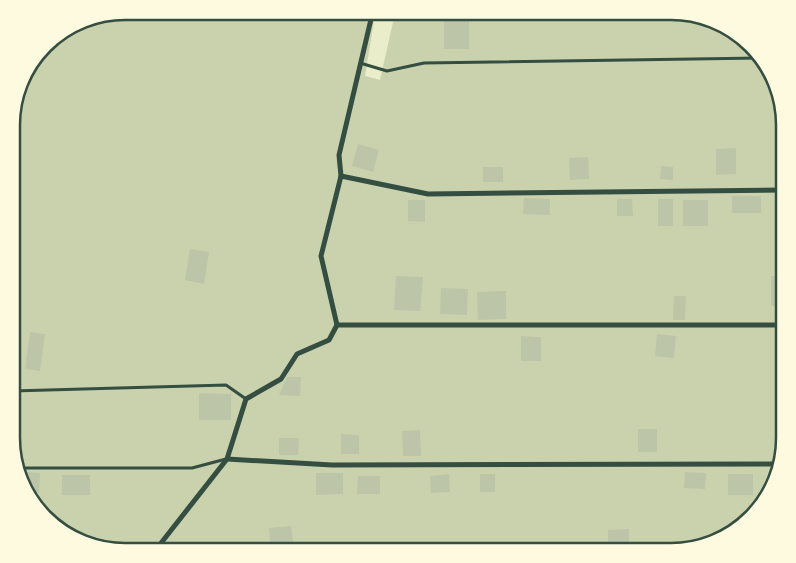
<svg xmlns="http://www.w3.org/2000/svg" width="796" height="563" font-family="Mulish,sans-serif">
<rect width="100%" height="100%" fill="#e9edc9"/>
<path fill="#cad2ad" d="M679 11 741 35 773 74 785 117V446L761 508 721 540 672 552H117L55 528 26 495 12 453V110L26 68 50 39 88 17 375 15 365 76 380 80 393 22 399 14Z"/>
<g fill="#bcc5a7">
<rect x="444" y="21" width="25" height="28"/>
<path d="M358 144 379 150 373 172 352 166Z"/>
<path d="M736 148V174L716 175V149Z"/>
<path d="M588 157 589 179 570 180 569 158Z"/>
<path d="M661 166 673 167V180L660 179Z"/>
<rect x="483" y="167" width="20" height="15"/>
<rect x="732" y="196" width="29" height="17"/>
<path d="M524 198 550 199V215L523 214Z"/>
<path d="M617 199H632L633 216H617Z"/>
<rect x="658" y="199" width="15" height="27"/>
<path d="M408 200H425V222L408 221Z"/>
<rect x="683" y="200" width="25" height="26"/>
<path d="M190 249 209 252 204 284 185 280Z"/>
<path d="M396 276 423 277 420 311 394 310Z"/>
<rect x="771" y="276" width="14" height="30"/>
<path d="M441 288 468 289 467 315 440 314Z"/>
<path d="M506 291V319L478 320 477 292Z"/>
<path d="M674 296H686L685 320H673Z"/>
<path d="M30 332 45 334 40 371 25 369Z"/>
<path d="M657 334 676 336 674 358 655 356Z"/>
<path d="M521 336 541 337V361H521Z"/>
<path d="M287 377H301L300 396 279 395Z"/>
<path d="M199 393 231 394V420H199Z"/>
<rect x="638" y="429" width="19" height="23"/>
<path d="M420 430 421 456H403L402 431Z"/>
<path d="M341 434 359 435V454H341Z"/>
<path d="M279 438H299L298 455H279Z"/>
<path d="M26 472 40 473 39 493 25 492 22 483Z"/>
<path d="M685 472 706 473 705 489 684 488Z"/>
<path d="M316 473H343V494L316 495Z"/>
<path d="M449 474 450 492 431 493 430 476Z"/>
<rect x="480" y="474" width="15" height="18"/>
<rect x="728" y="474" width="25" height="21"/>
<rect x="62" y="475" width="28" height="20"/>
<path d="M358 476H380V494H357Z"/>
<path d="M291 526 294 551 271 552 269 528Z"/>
<path d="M629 529V549H608V530Z"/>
</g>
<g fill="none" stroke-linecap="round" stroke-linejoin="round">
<g stroke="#344e41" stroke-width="3">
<path d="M360 63 387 71 424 63 760 58"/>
<path d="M12 391 226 385 246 399"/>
<path d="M17 468H192L226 459"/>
</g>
<g stroke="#344e41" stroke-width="5">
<path d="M341 176 428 194 785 190"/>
<path d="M337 325 321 256 341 176 339 155 372 15"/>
<path d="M227 459 332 465 778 464"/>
<path d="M154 552 227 459 246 399 281 379 297 354 329 340 337 325H785"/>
</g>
</g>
<path d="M0 0H796V563H0ZM125 20H671A105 105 0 0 1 776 125V438A105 105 0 0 1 671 543H125A105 105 0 0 1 20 438V125A105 105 0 0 1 125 20Z" fill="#fefae0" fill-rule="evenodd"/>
<path fill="none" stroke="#344e41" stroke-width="2.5" d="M125 20H671A105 105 0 0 1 776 125V438A105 105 0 0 1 671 543H125A105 105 0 0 1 20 438V125A105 105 0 0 1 125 20Z"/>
</svg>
